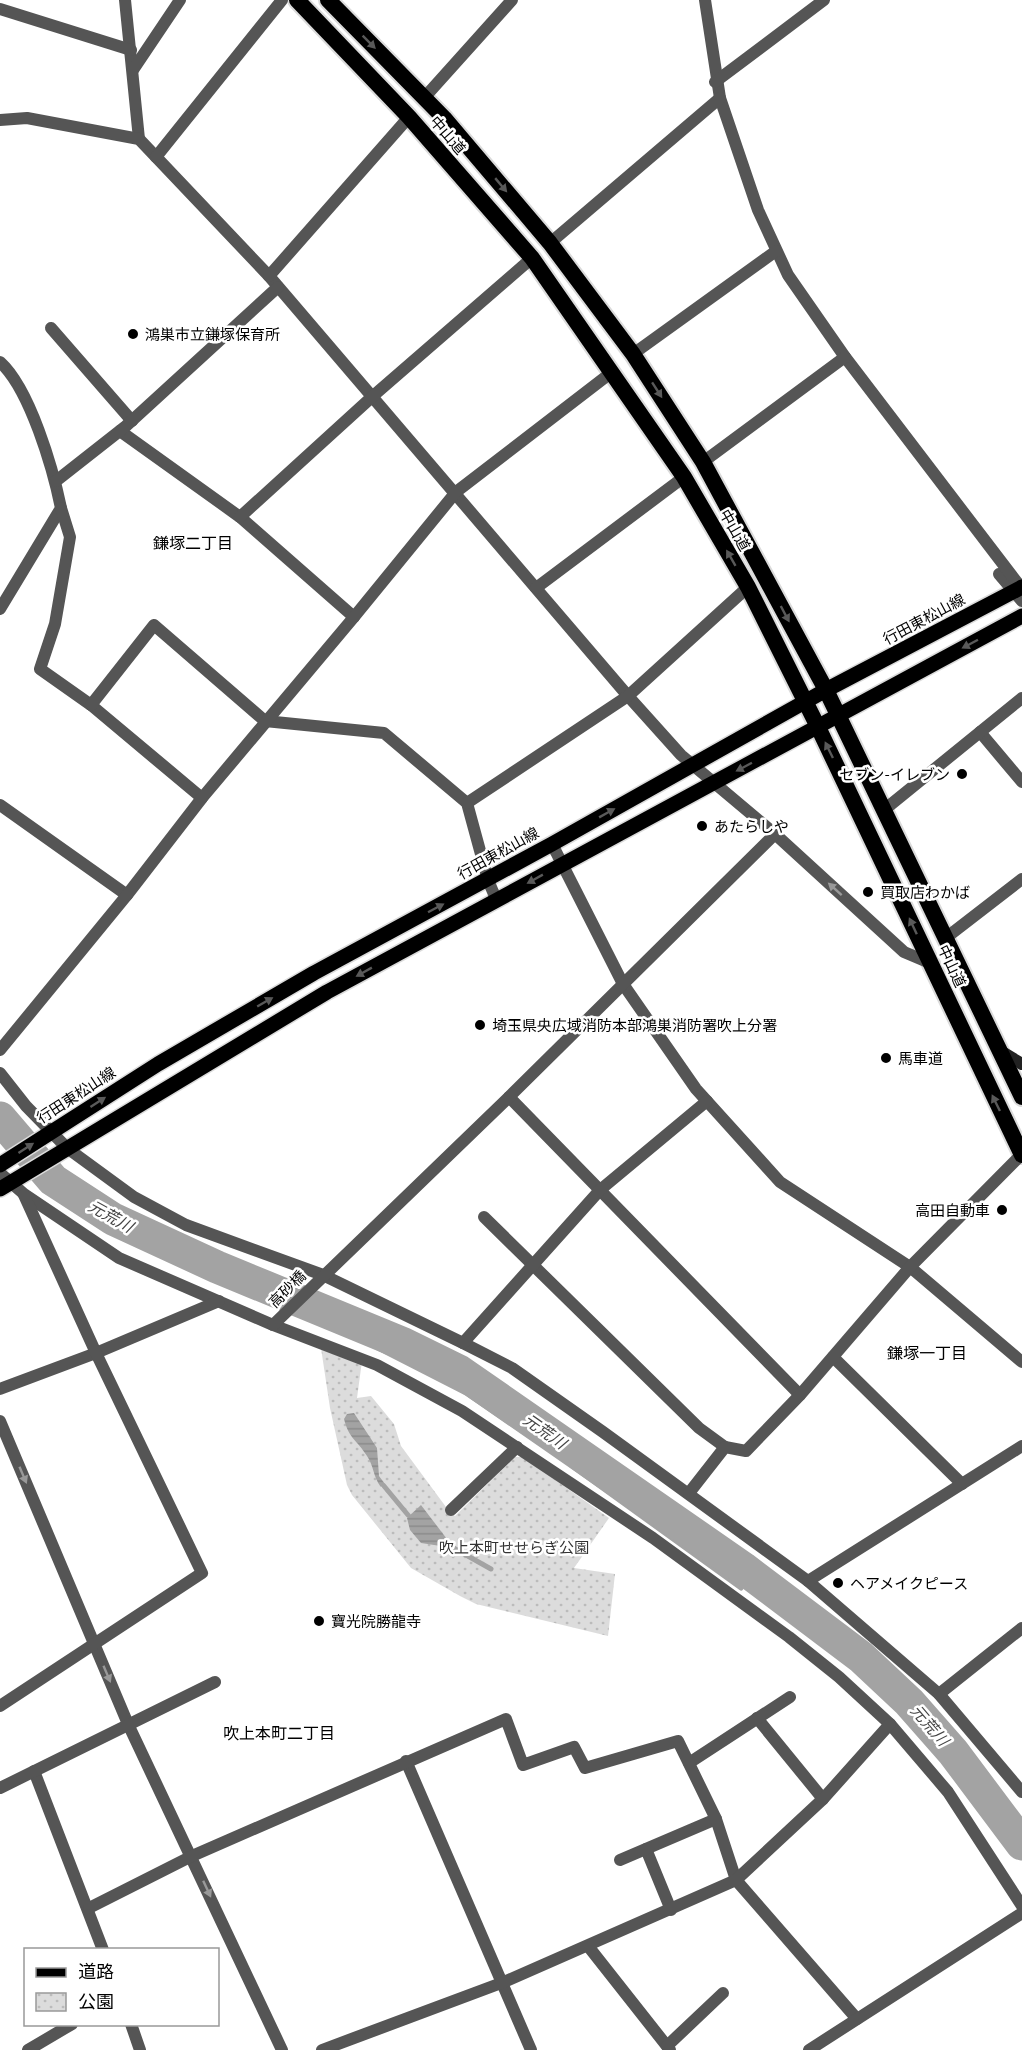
<svg xmlns="http://www.w3.org/2000/svg" width="1022" height="2050" font-family="Quicksand,'Noto Sans JP',sans-serif">
<defs>
<pattern id="park-dots" width="8" height="8" patternUnits="userSpaceOnUse" patternTransform="scale(1.5)"><rect width="8" height="8" fill="#dcdcdc"/><path d="M2 2h.1M6 6h.1" fill="none" stroke="#bbb" stroke-width="1.8" stroke-linecap="round"/></pattern>
<pattern id="water-rules" width="6" height="5" patternUnits="userSpaceOnUse" patternTransform="scale(1.5)"><rect width="6" height="5" fill="#a3a3a3"/><path d="M0 2.5h6" fill="none" stroke="#8b8b8b"/></pattern>
</defs>
<rect width="100%" height="100%" fill="#fff"/>
<path fill="url(#park-dots)" d="M321 1348 362 1361 357 1398 371 1396 394 1424 401 1446 446 1507 455 1516 515 1457H523L609 1518 574 1568 615 1574 608 1636 476 1604 460 1596 411 1568 352 1495 347 1485 330 1408Z"/>
<g fill="url(#water-rules)">
<path d="M354 1413 377 1448 379 1476 385 1484 381 1487C373 1477 374 1466 367 1456 357 1440 349 1439 344 1419L347 1414Z"/>
<path d="M421 1505 450 1543 447 1547 421 1543 410 1530 407 1518Z"/>
</g>
<g fill="none" stroke-linecap="round" stroke-linejoin="round">
<g stroke="#a3a3a3" stroke-width="5">
<path d="M374 1346 466 1393 563 1459"/>
<path d="M572 1466 741 1588"/>
<path d="M384 1486 408 1515"/>
<path d="M450 1546 491 1569"/>
</g>
<path stroke="#a3a3a3" stroke-width="33" d="M0 1118 53 1180 113 1219 217 1267 404 1344 459 1371 743 1568 861 1657 909 1702 953 1752 1022 1844"/>
<defs>
<g id="primary">
<path d="M0 1165 158 1064 314 973 552 844 826 690 1022 587"/>
<path d="M0 1189 327 992 1022 616"/>
</g>
<g id="trunk">
<path d="M297 0 409 117 532 258 684 477 748 587 818 727 1022 1155"/>
<path d="M328 0 444 118 550 243 633 354 703 462 826 690 1022 1097"/>
</g>
</defs>
<use href="#primary" stroke="#dbdbdb" stroke-width="18"/>
<use href="#trunk" stroke="#dbdbdb" stroke-width="20"/>
<path stroke="#555" stroke-width="12" d="M999 574 1022 601"/>
<g stroke="#555" stroke-width="12">
<path d="M125 0 139 139"/>
<path d="M705 0 720 98 758 210 788 275 845 357 1022 589"/>
<path d="M0 9 131 50"/>
<path d="M133 70 180 0"/>
<path d="M715 82 824 0"/>
<path d="M424 98 512 0"/>
<path d="M0 120 27 118 139 139 269 276 628 696 681 755 775 834 904 952 930 963"/>
<path d="M156 157 282 0"/>
<path d="M550 243 720 98"/>
<path d="M269 276 409 117"/>
<path d="M51 328 132 421"/>
<path d="M633 354 776 251"/>
<path d="M0 362C30 389 53 469 61 508L0 609"/>
<path d="M120 431 240 517 354 617"/>
<path d="M703 462 845 357"/>
<path d="M56 481 126 426 278 287"/>
<path d="M61 508 70 537 55 624 40 669 91 705 202 798"/>
<path d="M240 517 373 396 532 258"/>
<path d="M536 588 684 477"/>
<path d="M91 705 154 625 265 721 384 733 467 803 488 880 496 899"/>
<path d="M980 732 1022 782"/>
<path d="M467 803 628 696 748 587"/>
<path d="M0 805 127 895"/>
<path d="M884 810 1022 698"/>
<path d="M552 844 623 984 696 1089 780 1182 910 1267 1022 1362"/>
<path d="M947 937 1022 879"/>
<path d="M0 1050 127 895 202 798 354 617 456 492 612 372"/>
<path d="M0 1073 26 1106 67 1148 134 1197 186 1225 323 1275 463 1343 512 1368 603 1432 808 1581 939 1694 1022 1792"/>
<path d="M509 1097 800 1395"/>
<path d="M0 1173 24 1194 119 1258 273 1325 377 1365 462 1411 653 1538 789 1637 839 1677 890 1724 948 1792 1022 1906"/>
<path d="M484 1217 699 1428 725 1447"/>
<path d="M273 1325 509 1097 775 834"/>
<path d="M463 1343 600 1190 707 1101"/>
<path d="M833 1357 962 1484"/>
<path d="M0 1389 96 1353 219 1301"/>
<path d="M0 1421 128 1724 282 2050"/>
<path d="M689 1493 725 1447 746 1451 800 1395 910 1267 1022 1154"/>
<path d="M451 1510 517 1447"/>
<path d="M808 1581 1022 1446"/>
<path d="M939 1694 1022 1628"/>
<path d="M0 1706 202 1573 96 1353 24 1195"/>
<path d="M757 1718 823 1799"/>
<path d="M406 1761 531 2050"/>
<path d="M689 1763 790 1697"/>
<path d="M34 1771 103 1950"/>
<path d="M0 1788 215 1682"/>
<path d="M646 1849 671 1910"/>
<path d="M620 1860 716 1819"/>
<path d="M89 1908 192 1856 506 1719 523 1765 574 1747 585 1768 678 1741 716 1819 736 1880 857 2019"/>
<path d="M588 1946 670 2050"/>
<path d="M131 2024 140 2050"/>
<path d="M667 2046 723 1993"/>
<path d="M28 2050 72 2024"/>
<path d="M322 2050 504 1982 736 1880 823 1799 890 1724"/>
<path d="M809 2050 1022 1913"/>
</g>
<path stroke="#222" stroke-width="12" d="M1002 1052 1022 1064"/>
<use href="#primary" stroke="#000" stroke-width="15"/>
<use href="#trunk" stroke="#000" stroke-width="16"/>
</g>
<defs><path id="oneway-solid" d="M-6-.8H1V-3.2L6.5 0L1 3.2V.8H-6Z" transform="scale(1.5)"/></defs>
<g fill="#595959">
<use href="#oneway-solid" transform="translate(369 42) rotate(45)"/>
<use href="#oneway-solid" transform="translate(501 185) rotate(50)"/>
<use href="#oneway-solid" transform="translate(657 390) rotate(57)"/>
<use href="#oneway-solid" transform="translate(731 558) rotate(-120)"/>
<use href="#oneway-solid" transform="translate(785 614) rotate(62)"/>
<use href="#oneway-solid" transform="translate(970 644) rotate(152)"/>
<use href="#oneway-solid" transform="translate(829 750) rotate(-116)"/>
<use href="#oneway-solid" transform="translate(744 767) rotate(152)"/>
<use href="#oneway-solid" transform="translate(607 813) rotate(-29)"/>
<use href="#oneway-solid" transform="translate(535 879) rotate(151)"/>
<use href="#oneway-solid" transform="translate(436 908) rotate(-28)"/>
<use href="#oneway-solid" transform="translate(913 926) rotate(-115)"/>
<use href="#oneway-solid" transform="translate(364 972) rotate(151)"/>
<use href="#oneway-solid" transform="translate(265 1002) rotate(-30)"/>
<use href="#oneway-solid" transform="translate(98 1102) rotate(-33)"/>
<use href="#oneway-solid" transform="translate(996 1103) rotate(-116)"/>
<use href="#oneway-solid" transform="translate(26 1148) rotate(-33)"/>
</g>
<g fill="#999">
<use href="#oneway-solid" transform="translate(835 889) rotate(-138)"/>
<use href="#oneway-solid" transform="translate(23 1475) rotate(67)"/>
<use href="#oneway-solid" transform="translate(107 1674) rotate(67)"/>
<use href="#oneway-solid" transform="translate(207 1889) rotate(65)"/>
</g>
<g fill="#000" stroke="#fff" stroke-width="2">
<circle cx="133" cy="334" r="6"/>
<circle cx="962" cy="774" r="6"/>
<circle cx="702" cy="826" r="6"/>
<circle cx="868" cy="892" r="6"/>
<circle cx="480" cy="1025" r="6"/>
<circle cx="886" cy="1058" r="6"/>
<circle cx="1002" cy="1210" r="6"/>
<circle cx="838" cy="1583" r="6"/>
<circle cx="319" cy="1621" r="6"/>
</g>
<g text-anchor="middle" dominant-baseline="central" stroke-width="5" stroke-linejoin="round" paint-order="stroke">
<g font-size="15" fill="#000" stroke="#fff">
<text transform="translate(448 135) rotate(49)">中山道</text>
<text transform="translate(735 530) rotate(60)">中山道</text>
<text transform="translate(924 619) rotate(-28)">行田東松山線</text>
<text transform="translate(498 853) rotate(-29)">行田東松山線</text>
<text transform="translate(952 966) rotate(65)">中山道</text>
<text transform="translate(76 1095) rotate(-33)">行田東松山線</text>
<text transform="translate(287 1289) rotate(-45)">高砂橋</text>
</g>
<g font-size="15" fill="#000" stroke="#fff" text-anchor="start">
<text x="145" y="334">鴻巣市立鎌塚保育所</text>
<text x="950" y="774" text-anchor="end">セブン-イレブン</text>
<text x="714" y="826">あたらしや</text>
<text x="880" y="892">買取店わかば</text>
<text x="492" y="1025">埼玉県央広域消防本部鴻巣消防署吹上分署</text>
<text x="898" y="1058">馬車道</text>
<text x="990" y="1210" text-anchor="end">高田自動車</text>
<text x="850" y="1583">ヘアメイクピース</text>
<text x="331" y="1621">寶光院勝龍寺</text>
</g>
<g font-size="15" fill="#333" stroke="#fff">
<text x="514" y="1547">吹上本町せせらぎ公園</text>
</g>
<g font-size="16" fill="#000" stroke="#fff">
<text x="193" y="543">鎌塚二丁目</text>
<text x="927" y="1353">鎌塚一丁目</text>
<text x="279" y="1733">吹上本町二丁目</text>
</g>
<g font-size="16" font-style="italic" fill="#444" stroke="#fff">
<text transform="translate(111 1216) rotate(29)">元荒川</text>
<text transform="translate(545 1431) rotate(35)">元荒川</text>
<text transform="translate(930 1725) rotate(49)">元荒川</text>
</g>
</g>
<rect x="24" y="1948" width="195" height="78" fill="#ffffff" stroke="#999999" stroke-width="1.5"/>
<rect x="36" y="1968" width="30" height="9" fill="#000000" stroke="#999999" stroke-width="1.5"/>
<text x="78" y="1978" font-size="18" fill="#000000">道路</text>
<rect x="36" y="1993" width="30" height="18" fill="url(#park-dots)" stroke="#999999" stroke-width="1.5"/>
<text x="78" y="2008" font-size="18" fill="#000000">公園</text>
</svg>
